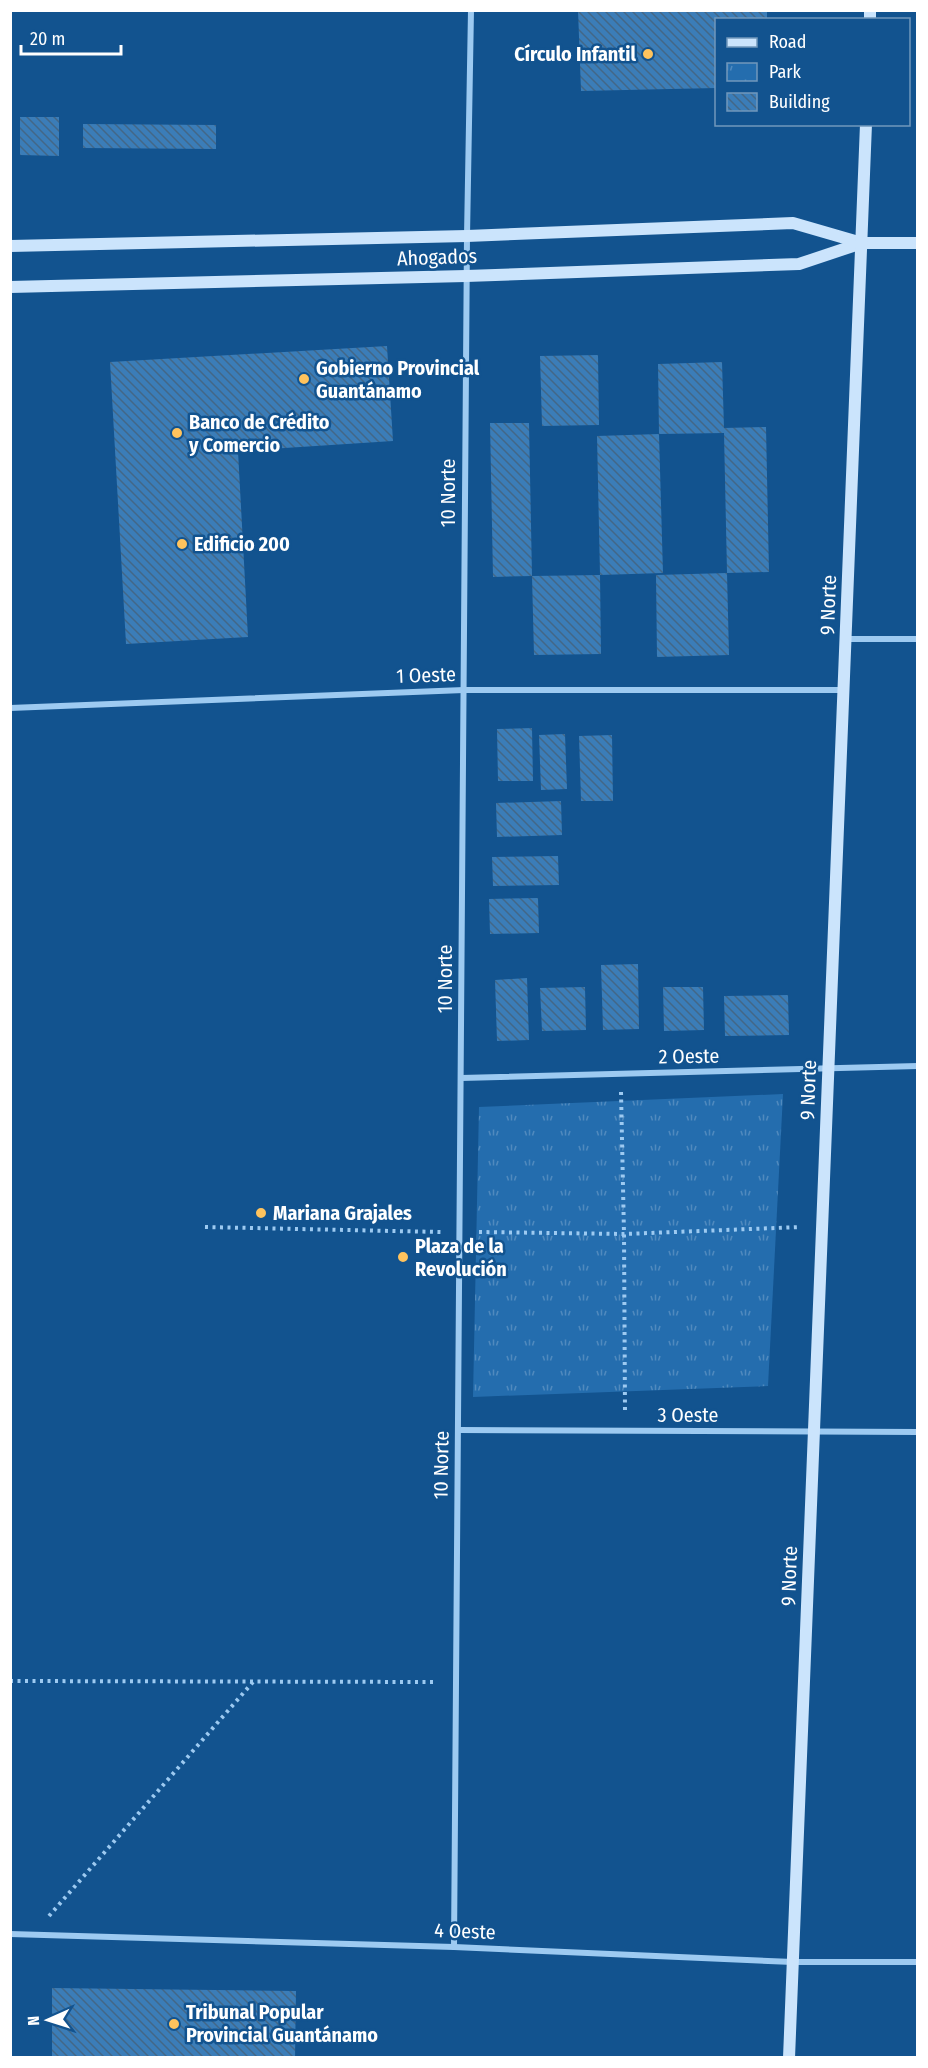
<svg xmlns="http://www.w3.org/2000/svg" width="928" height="2068" font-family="'Fira Sans Condensed',sans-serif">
<defs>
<pattern id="park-tufts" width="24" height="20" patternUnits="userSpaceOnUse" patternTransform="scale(1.5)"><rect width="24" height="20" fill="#246dae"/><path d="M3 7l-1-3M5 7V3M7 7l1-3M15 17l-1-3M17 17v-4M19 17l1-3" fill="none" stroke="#508abe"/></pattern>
<pattern id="building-back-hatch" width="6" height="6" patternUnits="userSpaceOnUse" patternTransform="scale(1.5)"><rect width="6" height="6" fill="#3b7db8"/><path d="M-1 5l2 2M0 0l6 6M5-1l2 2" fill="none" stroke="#436787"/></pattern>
</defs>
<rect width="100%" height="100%" fill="#12538f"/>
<path fill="url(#park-tufts)" d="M783 1094 768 1386 473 1397 479 1107Z"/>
<g fill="url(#building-back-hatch)">
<path d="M578 10H767V20H716V88L581 91Z"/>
<path d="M20 117H59V156L20 155Z"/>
<path d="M83 124 216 125V149L83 148Z"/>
<path d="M387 346 393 441 238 451 248 637 126 644 110 362Z"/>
<path d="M598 355 599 425 542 426 540 356Z"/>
<path d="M722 362 724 428 766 427 769 572 727 573 724 433 659 434 658 364Z"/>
<path d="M490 423H529L532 576 493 577Z"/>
<path d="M659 434 663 573 600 575 601 654 534 655 532 576 600 575 597 436Z"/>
<path d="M727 573 729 655 657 657 656 575Z"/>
<path d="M532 728 533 781H498L497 729Z"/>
<path d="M565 734 567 789 541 790 539 735Z"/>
<path d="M612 735 613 801H581L579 736Z"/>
<path d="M561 801 562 835 497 837 496 803Z"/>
<path d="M558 856 559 885 493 886 492 857Z"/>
<path d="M538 898 539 933 490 934 489 899Z"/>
<path d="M638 964 639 1029 603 1030 601 965Z"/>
<path d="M527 978 529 1040 497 1041 495 980Z"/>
<path d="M585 987 586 1030 542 1031 540 988Z"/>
<path d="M663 987H703L704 1030 664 1031Z"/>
<path d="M788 995 789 1035 725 1036 724 996Z"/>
<path d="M52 1988 296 1991 295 2058H52Z"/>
</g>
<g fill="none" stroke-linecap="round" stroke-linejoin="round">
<g stroke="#9dcaf1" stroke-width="4" stroke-dasharray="3 4.5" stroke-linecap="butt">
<path d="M621 1092 624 1234 625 1412"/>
<path d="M205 1227 441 1232"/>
<path d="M479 1232 624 1234 801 1227"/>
<path d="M10 1681 436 1682"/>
<path d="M49 1916 253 1682"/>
</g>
<g stroke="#9dcaf1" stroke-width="6">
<path d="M846 639H918"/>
<path d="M10 708 464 690H844"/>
<path d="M461 1078 918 1066"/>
<path d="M458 1430 918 1432"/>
<path d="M10 1934 454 1947 793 1962H918"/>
<path d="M454 1947 467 236 471 10"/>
</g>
<g stroke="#cbe4fc" stroke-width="12">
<path d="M870 20V10"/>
<path d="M10 246 467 236 793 223 862 243H918"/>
<path d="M10 287 466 276 799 264 862 243"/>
<path d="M789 2058 866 124"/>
</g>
</g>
<g fill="#ffc35d" stroke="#12538f" stroke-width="2">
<circle cx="648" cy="54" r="6"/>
<circle cx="304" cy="379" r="6"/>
<circle cx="177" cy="433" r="6"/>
<circle cx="182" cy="544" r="6"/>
<circle cx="261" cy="1213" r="6"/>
<circle cx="403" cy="1257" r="6"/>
<circle cx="174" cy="2024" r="6"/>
</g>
<g text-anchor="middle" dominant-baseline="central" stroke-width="5" stroke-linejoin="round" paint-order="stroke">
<g font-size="20" font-weight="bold" fill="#fff" stroke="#12538f" text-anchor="start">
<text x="636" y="54" text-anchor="end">Círculo Infantil</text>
<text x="316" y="368">Gobierno Provincial<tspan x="316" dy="23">Guantánamo</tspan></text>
<text x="189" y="422">Banco de Crédito<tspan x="189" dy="23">y Comercio</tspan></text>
<text x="194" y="544">Edificio 200</text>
<text x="273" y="1213">Mariana Grajales</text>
<text x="415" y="1246">Plaza de la<tspan x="415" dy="23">Revolución</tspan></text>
<text x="186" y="2012">Tribunal Popular<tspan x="186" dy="23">Provincial Guantánamo</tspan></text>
</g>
<g font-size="20" fill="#fff" stroke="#12538f">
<text transform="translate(437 257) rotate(-2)">Ahogados</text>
<text transform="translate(448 493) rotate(-90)">10 Norte</text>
<text transform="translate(828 605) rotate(-88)">9 Norte</text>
<text transform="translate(426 675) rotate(-2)">1 Oeste</text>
<text transform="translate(445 979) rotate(-90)">10 Norte</text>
<text transform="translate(689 1056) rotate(-1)">2 Oeste</text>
<text transform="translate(808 1090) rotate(-88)">9 Norte</text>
<text x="688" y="1415">3 Oeste</text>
<text transform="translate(441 1465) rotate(-89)">10 Norte</text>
<text transform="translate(789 1576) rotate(-88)">9 Norte</text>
<text transform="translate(465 1931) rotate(2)">4 Oeste</text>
</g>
</g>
<rect width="928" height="2068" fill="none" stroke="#ffffff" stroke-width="24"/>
<rect x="715" y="18" width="195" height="108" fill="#12538f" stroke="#7198bc" stroke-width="1.5"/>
<rect x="727" y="38" width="30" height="9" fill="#cbe4fc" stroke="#7198bc" stroke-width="1.5"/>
<text x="769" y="48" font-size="18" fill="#ffffff">Road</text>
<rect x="727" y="63" width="30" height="18" fill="url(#park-tufts)" stroke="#7198bc" stroke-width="1.5"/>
<text x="769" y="78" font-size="18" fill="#ffffff">Park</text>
<rect x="727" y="93" width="30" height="18" fill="url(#building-back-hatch)" stroke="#7198bc" stroke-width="1.5"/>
<text x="769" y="108" font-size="18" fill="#ffffff">Building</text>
<g transform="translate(48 2020) rotate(267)" stroke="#12538f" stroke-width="4.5" paint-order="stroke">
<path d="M0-4.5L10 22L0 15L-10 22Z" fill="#ffffff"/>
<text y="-9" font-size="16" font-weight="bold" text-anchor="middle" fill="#ffffff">N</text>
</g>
<path d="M21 45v9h100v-9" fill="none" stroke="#ffffff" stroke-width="3"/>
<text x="30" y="45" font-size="18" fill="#ffffff" stroke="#12538f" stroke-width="4.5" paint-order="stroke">20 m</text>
</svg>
